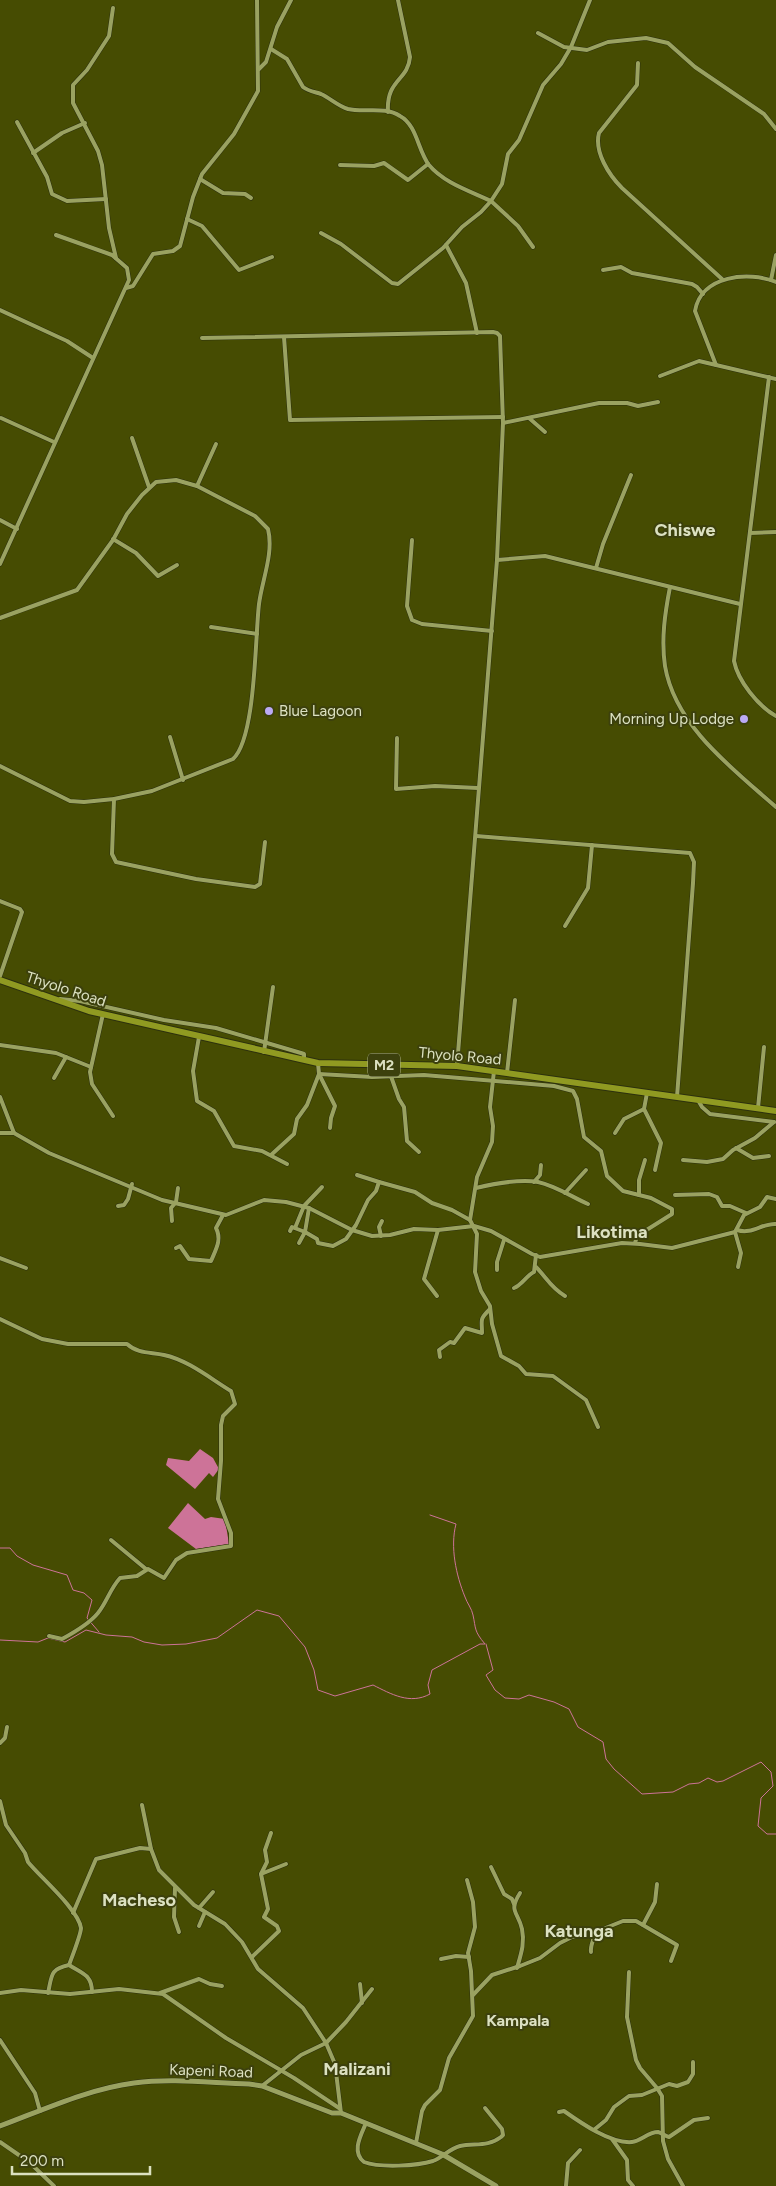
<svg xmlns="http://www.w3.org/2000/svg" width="776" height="2186" font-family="Figtree,sans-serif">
<rect width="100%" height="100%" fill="#464c02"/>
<g fill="#cd7398">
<path d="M200 1449 213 1458 219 1469 213 1477 209 1473 195 1489 166 1465 168 1458 189 1461Z"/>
<path d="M188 1503 205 1519 211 1517 225 1519 229 1544 196 1549 168 1528Z"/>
</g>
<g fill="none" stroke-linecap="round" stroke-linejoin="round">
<g stroke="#cd7398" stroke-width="1">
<path d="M0 1548H10L17 1556 33 1565 67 1575 73 1590 84 1593 92 1600 87 1618 99 1632"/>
<path d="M0 1640 38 1642 48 1638 65 1642 86 1630 106 1635 132 1637 144 1642 162 1645 186 1644 217 1638 257 1610 279 1616 305 1647 314 1670 318 1690 335 1696 373 1685C391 1694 410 1705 430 1694L428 1685 432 1670 480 1644H485C474 1631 476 1629 473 1615 472 1609 467 1603 465 1597 456 1575 450 1547 456 1524L430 1515"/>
<path d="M486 1644 493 1670 486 1675 495 1690 505 1698 519 1699 529 1695 554 1702 569 1709 578 1727 603 1742 606 1759 614 1769 642 1794 673 1792 689 1784 699 1783 708 1778 717 1782 723 1781 761 1762 771 1772 773 1786 761 1798 758 1826 767 1834H776"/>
</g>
<defs>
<g id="minor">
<path d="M113 8 109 36 87 70 73 85V103L98 151 102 165 109 228 116 258"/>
<path d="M538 33 564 47 587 50 608 42 646 38 668 43 695 67 764 114 776 129"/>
<path d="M271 49 287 59 303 87C308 91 315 92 321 94 330 98 338 106 348 109 364 113 385 106 400 116 417 125 418 151 429 165 444 183 470 191 491 201L481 212 462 227 443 248 398 284 392 283 341 244 321 233"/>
<path d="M638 63 637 85 599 133C594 152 609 175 622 188L722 279"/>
<path d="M259 69 266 62 277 27 291 0"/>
<path d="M388 112C386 79 408 81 410 57L398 0"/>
<path d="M17 122 47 177 52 194 67 201 106 199"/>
<path d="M33 153 62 133 85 123"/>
<path d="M340 165 374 166 384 163 408 180 428 164"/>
<path d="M200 179 223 193 245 194 251 198"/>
<path d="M187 219 202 226 239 270 272 257"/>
<path d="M446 245 466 283 477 333"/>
<path d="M533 247 518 226 491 201 502 184 508 154 519 140 543 85 561 64 571 47 590 0"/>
<path d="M603 270 621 267 632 273 692 284 697 287 703 294"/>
<path d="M771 280 776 255"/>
<path d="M776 282C749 271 701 275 695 311L716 365 776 379"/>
<path d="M126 288 133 286 153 254 173 251 180 246 193 197 202 174 234 134 258 91 257 0"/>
<path d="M0 310 67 341 93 358"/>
<path d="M284 337 290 420 503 417"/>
<path d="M202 338 493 332 497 333 500 336 503 423 497 560 457 1066"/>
<path d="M660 376 699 361 716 365"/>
<path d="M769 377 734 661C738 681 758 706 776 716"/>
<path d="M1 418 54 442"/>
<path d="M529 418 545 432"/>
<path d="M503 423 599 403H627L638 406 658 402"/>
<path d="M132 438 149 487"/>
<path d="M197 486 216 444"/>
<path d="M0 520 17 529"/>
<path d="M750 533 776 532"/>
<path d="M113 539 136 553 158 576 177 565"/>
<path d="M412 540 407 606 412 620 422 624 492 631"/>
<path d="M497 560 545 556 740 604"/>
<path d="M0 564 129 280 127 268 112 255 56 235"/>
<path d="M596 568 603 544 631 475"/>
<path d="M670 587C665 613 661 639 665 666 675 726 733 769 776 807"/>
<path d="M0 618 77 590 113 540 127 514 142 495 156 482 176 480 197 486 255 516 268 529C274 553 262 580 259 604 255 637 256 738 233 759L152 791 114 799 84 802 70 801 0 766"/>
<path d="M211 627 257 634"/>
<path d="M170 737 183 780"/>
<path d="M397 738 396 789 435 786 478 788"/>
<path d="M114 799 112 854 116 862 196 879 255 887 260 884 265 842"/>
<path d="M476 836 690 853 694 862 693 883 677 1097"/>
<path d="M565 926 588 888 592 845"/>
<path d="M0 976 22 912 20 909 0 901"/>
<path d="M60 999 80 1001 164 1020 216 1028 301 1053 304 1054V1060"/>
<path d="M103 1014 90 1072 92 1084 113 1116"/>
<path d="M199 1037 193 1071 197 1101 214 1111 234 1146 262 1151 287 1164"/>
<path d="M0 1045 56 1053 91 1067"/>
<path d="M264 1052 273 987"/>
<path d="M318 1063 319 1074 335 1106 331 1118 330 1128"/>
<path d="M387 1065 399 1099 404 1107 407 1141 419 1152"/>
<path d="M494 1071 490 1107 493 1126 492 1142 477 1177 470 1220 477 1234 475 1272 481 1291 490 1306 492 1324 501 1356 519 1366 526 1374 553 1376 586 1400 598 1427"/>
<path d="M507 1073 515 1000"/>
<path d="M319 1074 372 1077 424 1075 554 1086 573 1091 577 1099 584 1137 601 1151 607 1176 623 1191 651 1198 672 1209V1214L637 1236 635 1243"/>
<path d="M54 1078 66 1057"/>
<path d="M647 1093 644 1109 661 1143 655 1170"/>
<path d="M0 1097 14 1133 49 1153 162 1200 226 1215 264 1200 286 1202 309 1208 352 1230 372 1236 390 1235 414 1229 438 1230 474 1226 491 1231 532 1254 540 1257 622 1243 640 1244 672 1248 735 1232 744 1215 760 1207 767 1197 776 1199"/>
<path d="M698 1100 702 1107 710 1114 774 1122"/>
<path d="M758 1108 764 1047"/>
<path d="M0 1133H14"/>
<path d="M615 1133 624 1119 644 1109"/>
<path d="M736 1148 753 1158 769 1156"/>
<path d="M271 1155 294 1134 297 1119 307 1105 319 1074"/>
<path d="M683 1160 707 1162 723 1159 733 1150 755 1138 774 1122"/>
<path d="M379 1182 415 1192 432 1203 452 1210 470 1220"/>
<path d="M534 1182 540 1175 541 1165"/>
<path d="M476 1188C493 1184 521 1179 538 1182 556 1186 572 1197 588 1204"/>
<path d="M565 1193 586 1170"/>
<path d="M639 1195V1180L645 1160"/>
<path d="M675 1195 709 1194 717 1197 722 1206H730L746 1213"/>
<path d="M118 1206 124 1205 128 1199 132 1184"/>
<path d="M172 1221 171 1208 176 1202 178 1188"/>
<path d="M295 1228 304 1206 322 1187"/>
<path d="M737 1230C752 1235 762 1223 776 1224"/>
<path d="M290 1231 292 1227 305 1232 309 1208"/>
<path d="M735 1232 741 1253 738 1267"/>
<path d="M381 1236 379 1227 382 1221"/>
<path d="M299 1243 305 1232 317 1239 318 1243 333 1246 346 1239 356 1225 368 1200 376 1191 379 1182 357 1175"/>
<path d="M176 1248 180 1246 189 1259 211 1261C216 1249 222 1240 216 1228L223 1215"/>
<path d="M0 1258 26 1268"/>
<path d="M536 1267C546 1277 551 1288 565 1296"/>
<path d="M497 1270V1262L504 1240"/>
<path d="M514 1288C522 1285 526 1276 534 1272L536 1255"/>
<path d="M437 1296 424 1279 438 1230"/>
<path d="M0 1319 42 1339 68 1344H127C138 1354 151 1352 164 1355 188 1360 211 1379 231 1391L235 1404 223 1416 221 1425V1461L218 1499 231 1533V1546L187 1553 176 1560 164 1578 148 1569 137 1576 120 1578C110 1589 107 1602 98 1613 89 1624 75 1632 62 1639L49 1636"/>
<path d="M440 1357 439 1350 450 1342 454 1343 465 1328 482 1333C482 1319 479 1320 490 1309"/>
<path d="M111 1540 146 1569"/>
<path d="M0 1743 5 1738 7 1727"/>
<path d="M0 1801 6 1825 25 1853 28 1862C40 1877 78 1909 81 1928 81 1934 72 1957 69 1965"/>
<path d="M142 1805 151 1849 159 1870 194 1905 225 1924 242 1942 258 1969 303 2008 326 2043 335 2064 341 2113"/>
<path d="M491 1867 504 1894 512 1899 514 1904"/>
<path d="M261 1874 286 1864"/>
<path d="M175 1888 174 1917 179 1932"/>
<path d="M199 1908 213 1892"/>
<path d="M73 1913 96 1859 140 1848 151 1849"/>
<path d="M643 1925 655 1902 657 1884"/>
<path d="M199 1926 205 1912"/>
<path d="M591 1952C590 1944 595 1939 595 1931"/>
<path d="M252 1957 279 1931 277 1926 264 1917 268 1909 261 1874 267 1862 265 1850 271 1833"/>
<path d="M441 1959 456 1956 469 1957"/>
<path d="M517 1968C521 1954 525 1943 522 1929 518 1911 508 1912 520 1893"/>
<path d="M629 1972 627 2017 636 2060 640 2068 657 2088 662 2096 663 2141 668 2159 683 2186"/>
<path d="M360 1984 362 2003"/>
<path d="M0 1993 21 1990 70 1994 119 1989 163 1994 226 2038 294 2078 339 2108"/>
<path d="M48 1993C52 1975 50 1969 69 1965 83 1974 92 1975 92 1992"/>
<path d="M160 1993 199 1979 210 1984 222 1986"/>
<path d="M473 1995 492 1975 520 1966 540 1958 560 1943 572 1937 603 1929 623 1921H636L677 1945 671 1961"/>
<path d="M0 2040 35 2093 40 2111"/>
<path d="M262 2086 301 2055 326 2043 346 2022 372 1989"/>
<path d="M559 2112 564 2111C581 2123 611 2144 632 2142 641 2141 648 2132 658 2132 662 2133 665 2136 669 2137L694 2120 708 2118"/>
<path d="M366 2123C361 2135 351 2152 364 2162 380 2168 417 2166 433 2161 443 2157 449 2149 460 2146 475 2143 488 2147 501 2137L503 2135 502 2129 485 2108"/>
<path d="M595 2129 606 2120 614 2107 629 2096 642 2095 669 2084 677 2086 688 2082 693 2074V2062"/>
<path d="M612 2139 627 2160 628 2180 633 2186"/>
<path d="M0 2142 29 2162 54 2186"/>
<path d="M416 2143 422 2111 425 2105 440 2090 449 2058 473 2016 471 1971 468 1953 475 1927 473 1902 467 1880"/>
<path d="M566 2186 568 2163 580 2150"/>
</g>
<path id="secondary" d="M0 2126C43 2110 88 2089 134 2083 172 2078 211 2083 249 2084L262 2086 332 2113H341L442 2154 496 2186"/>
<path id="trunk" d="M0 980 89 1011 318 1063 457 1066 776 1111"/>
</defs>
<use href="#minor" stroke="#2c300e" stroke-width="5"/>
<use href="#secondary" stroke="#2c300e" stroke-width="6"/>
<use href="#trunk" stroke="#2c300e" stroke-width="8"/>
<use href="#minor" stroke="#9aa261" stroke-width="4"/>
<use href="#secondary" stroke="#9aa261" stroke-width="5"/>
<use href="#trunk" stroke="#909a21" stroke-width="6"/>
</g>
<g fill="#bbaaf6" stroke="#3c400d" stroke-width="2">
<circle cx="269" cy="711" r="5"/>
<circle cx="744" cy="719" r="5"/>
</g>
<g text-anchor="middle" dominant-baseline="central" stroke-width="4" stroke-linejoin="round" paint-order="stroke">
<rect fill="#3c400d" stroke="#acb18b" stroke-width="1" x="368" y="1053.5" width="32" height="23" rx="4"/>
<g font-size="14" font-weight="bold" fill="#dce1c1">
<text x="384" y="1065">M2</text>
</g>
<g font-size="15" fill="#dce1c1" stroke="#3c400d" text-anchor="start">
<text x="279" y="711">Blue Lagoon</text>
<text x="734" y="719" text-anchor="end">Morning Up Lodge</text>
</g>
<g font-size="15" fill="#dce1c1" stroke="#3c400d">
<text transform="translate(66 989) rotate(18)">Thyolo Road</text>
<text transform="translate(460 1056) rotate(5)">Thyolo Road</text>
<text transform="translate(211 2071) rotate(2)">Kapeni Road</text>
</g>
<g font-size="16" font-weight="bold" fill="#dce1c1" stroke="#3c400d">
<text x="518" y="2020">Kampala</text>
</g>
<g font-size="18" font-weight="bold" fill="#dce1c1" stroke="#3c400d">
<text x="685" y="530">Chiswe</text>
<text x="612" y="1232">Likotima</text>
<text x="139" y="1900">Macheso</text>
<text x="579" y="1931">Katunga</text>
<text x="357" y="2069">Malizani</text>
</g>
</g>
<path d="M12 2166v8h138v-8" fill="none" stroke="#dce1c1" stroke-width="2.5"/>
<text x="20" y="2166" font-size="15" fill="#dce1c1" stroke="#3c400d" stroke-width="4" paint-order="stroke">200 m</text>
</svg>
